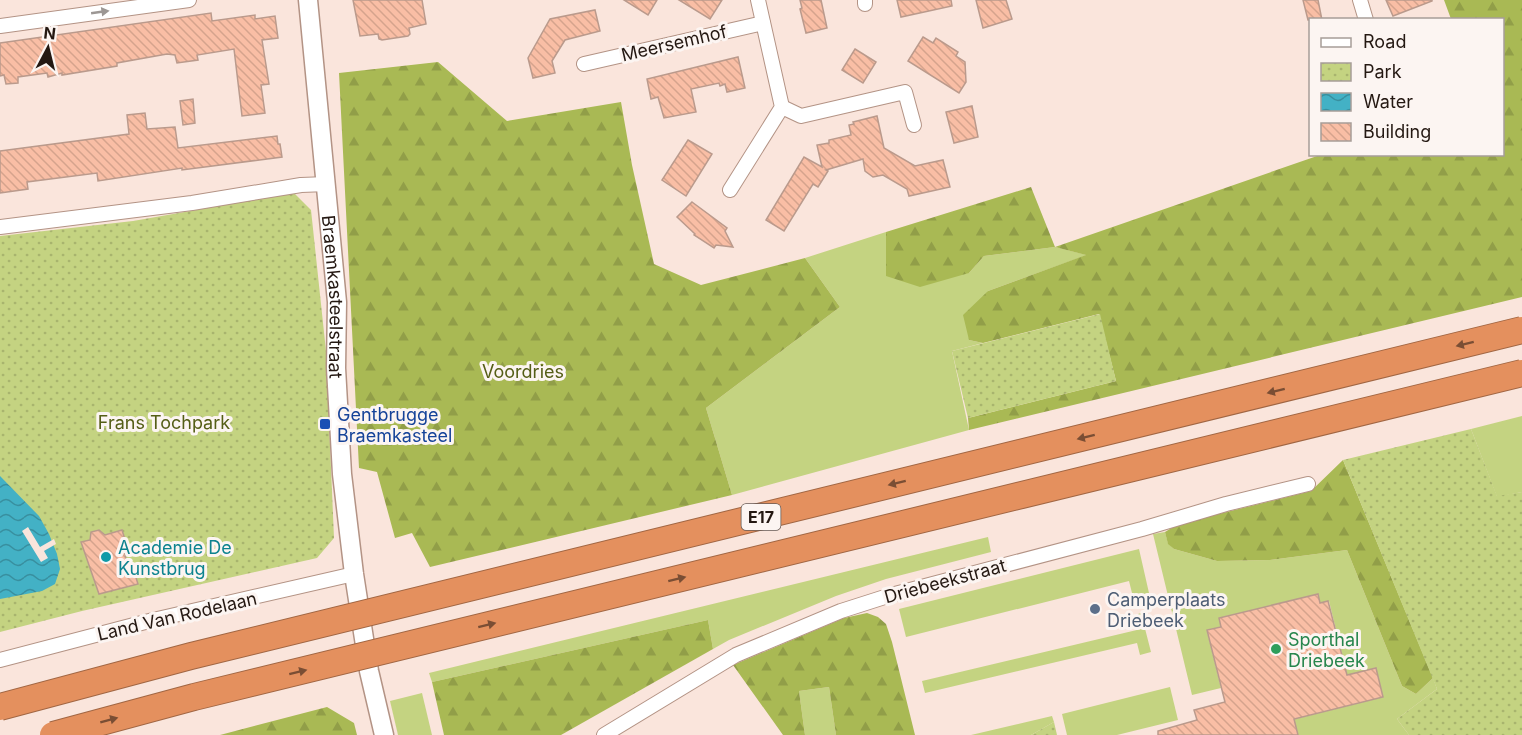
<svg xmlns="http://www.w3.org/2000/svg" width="1522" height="735" font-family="Inter,sans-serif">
<defs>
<pattern id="forest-firs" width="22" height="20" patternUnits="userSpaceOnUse" patternTransform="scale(1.5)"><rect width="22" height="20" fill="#a9b954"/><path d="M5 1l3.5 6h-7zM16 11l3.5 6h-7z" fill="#919e48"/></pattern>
<pattern id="park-dots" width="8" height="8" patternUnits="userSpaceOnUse" patternTransform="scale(1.5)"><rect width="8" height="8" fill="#c4d381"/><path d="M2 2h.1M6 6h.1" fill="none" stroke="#a8b46e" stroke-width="1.8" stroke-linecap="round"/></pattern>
<pattern id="water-waves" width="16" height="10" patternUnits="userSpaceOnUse" patternTransform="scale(1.5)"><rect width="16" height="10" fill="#43b1c5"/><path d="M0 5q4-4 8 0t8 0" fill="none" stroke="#388f9f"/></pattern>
<pattern id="building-back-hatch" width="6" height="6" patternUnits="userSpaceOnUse" patternTransform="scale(1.5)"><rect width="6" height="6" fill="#f9bea5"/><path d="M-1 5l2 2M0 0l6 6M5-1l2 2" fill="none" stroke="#d5a38d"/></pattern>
</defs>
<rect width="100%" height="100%" fill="#fae5dc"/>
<g fill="#c4d381">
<path d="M886 232V276L969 273 984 256 1055 247 1087 255 988 291 969 340 983 343 952 351 969 430 732 495 706 408 840 307 805 258Z"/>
<path d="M1522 416V492L1497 497 1471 429Z"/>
<path d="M1165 532 1168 543 1174 549 1217 561 1270 560 1347 550 1402 686 1416 694 1433 678 1437 689 1397 719 1409 735H1298L1275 724 1383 697 1376 668 1347 675 1329 601 1320 603 1318 594 1219 618 1221 627 1207 631 1221 688 1192 695 1153 534Z"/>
<path d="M988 537 991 552 886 579 836 596 729 640 713 649 708 620 432 682 429 673Z"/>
<path d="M1139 549 1149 593 1133 597 1129 581 906 637 899 609Z"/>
<path d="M1141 613 1151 652 1140 655 1137 643 925 693 922 681 1141 629 1138 614Z"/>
<path d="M829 687 836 735H805L799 691Z"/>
<path d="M1170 687 1178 720 1117 735H1067L1062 714Z"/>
<path d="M422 693 432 735H398L390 701Z"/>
<path d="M1052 716 1054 722 1031 735H971Z"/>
</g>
<g fill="url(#forest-firs)">
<path d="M1444 0H1522V297L969 430 968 418 1116 381 1099 314 983 343 969 340 963 315 988 291 1086 255 1055 247 984 256 969 273 920 287 886 276V232L1031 187 1055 247 1320 155 1502 154V20L1451 19Z"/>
<path d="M438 62 507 121 621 102 632 165 654 264 701 285 805 258 840 307 706 408 732 495 430 567 412 533 395 538 377 472 359 468 339 73Z"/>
<path d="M1343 460 1433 678 1416 694 1402 686 1347 550 1270 560 1217 561 1174 549 1168 544 1165 532 1178 524 1311 491Z"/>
<path d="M867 613 878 617 886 624 892 642 915 735H836L829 687 799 691 805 735H783L733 665 844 618Z"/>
<path d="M708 620 713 649 561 735H444L432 682Z"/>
<path d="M327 707 354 723 357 735H220Z"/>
</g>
<g fill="url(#park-dots)">
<path d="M294 193 311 210 326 351 334 538 317 558 82 611 0 632V236L133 221Z"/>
<path d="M1100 314 1116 381 968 418 952 351Z"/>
<path d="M1471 429 1497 496 1522 492V735H1409L1397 719 1437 689 1343 460Z"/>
<path d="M1054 722 1057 735H1031Z"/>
</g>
<path fill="url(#water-waves)" d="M0 476 39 516 49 534 57 554 60 569 55 584 42 591 0 599Z"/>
<path fill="#fae5dc" d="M28 527 40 547 54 539 56 544 44 551 48 558 41 562 22 531Z"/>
<g fill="url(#building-back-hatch)" stroke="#ba9a8c" stroke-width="1.5">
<path d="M353 0H422L426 24 409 28 410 34 408 36 382 40 379 39 378 34 360 36Z"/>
<path d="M624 0H657L648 15Z"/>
<path d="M679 0H722L710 19Z"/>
<path d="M800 0H821L827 28 806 33 800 9 802 8Z"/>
<path d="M897 0H951L952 6 901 17Z"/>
<path d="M976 0H1006L1012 19 983 28Z"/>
<path d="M1303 0H1318L1322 20H1308Z"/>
<path d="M1386 0H1432V1L1393 16Z"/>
<path d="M595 10 600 31 565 40 552 61 555 73 533 78 528 58 550 19Z"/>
<path d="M211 13 212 21 255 15V19L275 16 278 38 262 40 269 84 261 85 265 113 242 116 234 49 197 55 198 60 177 63 175 55 167 54 117 63V66L62 75V73L48 77 47 73 18 77V83L6 84 4 75 0 76V43Z"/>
<path d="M923 37 933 43 936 38 958 52 956 56 965 62 966 82 959 93 908 61Z"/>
<path d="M855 49 876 62 863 83 842 70Z"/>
<path d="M738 57 745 88 727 92 725 84 720 86 719 83 691 89 696 112 664 118 658 97 651 99 647 79Z"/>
<path d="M193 99 195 123 183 125 180 101Z"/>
<path d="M972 106 978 137 954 143 946 112Z"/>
<path d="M145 113 147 129 175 127 178 148 277 136 278 144H280L282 157 182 170V168L98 181 97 173 27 182 28 189 0 193V151L129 134 127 115Z"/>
<path d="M877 116 884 148 915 166 943 160 950 187 909 196 907 189 883 175 873 177 865 171 863 159 826 170 828 171 818 187 813 184 784 231 766 220 804 157 822 167 817 145 829 143V140L851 135 849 125 854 124 853 122Z"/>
<path d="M688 140 712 154 686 196 662 180Z"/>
<path d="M692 202 727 228 725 231 733 247 716 245 714 248 694 235 695 234 677 217Z"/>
<path d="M99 530 105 535 122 530 127 546 123 547 128 566 133 568 138 584 99 594 81 542 90 540 91 532Z"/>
<path d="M1318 594 1320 603 1328 601 1347 675 1376 668 1383 697 1294 719 1298 735H1158V731L1197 720 1194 710 1225 702 1207 630 1221 627 1219 618Z"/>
</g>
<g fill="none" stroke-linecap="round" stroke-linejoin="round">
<defs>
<g id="minor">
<path d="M865 0V4"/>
<path d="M1360 0 1366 20"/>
<path d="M0 26 189 0"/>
<path d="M584 64 763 23"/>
<path d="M782 107 801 116 905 92 914 125"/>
<path d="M730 190 782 107 758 0"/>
<path d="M0 227 192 203 301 185 327 184"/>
<path d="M0 660 153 620 354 574"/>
<path d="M604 735 736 655 841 611 891 595 1142 529 1226 504 1308 484"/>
</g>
<g id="tertiary">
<path id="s1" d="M308 0 337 302 336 368 342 474 354 574 369 671 384 735"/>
</g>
</defs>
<use href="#minor" stroke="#b39385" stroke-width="16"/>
<use href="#tertiary" stroke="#b39385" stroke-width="21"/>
<use href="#minor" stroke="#fff" stroke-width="14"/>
<use href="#tertiary" stroke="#fff" stroke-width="18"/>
<defs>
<g id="motorway-bridge">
<path d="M0 707 191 656 1522 330"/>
<path d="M53 735 194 697 1522 373"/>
</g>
</defs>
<use href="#motorway-bridge" stroke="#a16643" stroke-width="28" stroke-linecap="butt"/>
<use href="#motorway-bridge" stroke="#e4905e" stroke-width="26"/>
</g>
<defs><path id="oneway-solid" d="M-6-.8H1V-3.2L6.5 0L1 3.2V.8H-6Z" transform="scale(1.5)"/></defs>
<use fill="#9c9794" href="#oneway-solid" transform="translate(100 12) rotate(-8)"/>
<g fill="#7a4e34">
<use href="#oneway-solid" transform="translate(1465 344) rotate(166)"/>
<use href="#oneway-solid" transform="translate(1276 391) rotate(166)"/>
<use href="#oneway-solid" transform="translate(1086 437) rotate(166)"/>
<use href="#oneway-solid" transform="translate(897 483) rotate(166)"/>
<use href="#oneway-solid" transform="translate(677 579) rotate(-14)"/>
<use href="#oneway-solid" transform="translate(487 625) rotate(-14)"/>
<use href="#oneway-solid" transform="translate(298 672) rotate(-14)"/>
<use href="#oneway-solid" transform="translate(109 720) rotate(-15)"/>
</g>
<rect fill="#1a4fb4" stroke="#fcf5f2" stroke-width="2" x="319" y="418" width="12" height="12" rx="3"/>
<circle fill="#0f9aa8" stroke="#fcf5f2" stroke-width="2" cx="106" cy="557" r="6"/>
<circle fill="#5c6f8a" stroke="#fcf5f2" stroke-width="2" cx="1095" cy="609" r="6"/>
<circle fill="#2e9e5b" stroke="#fcf5f2" stroke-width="2" cx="1276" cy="649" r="6"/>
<g text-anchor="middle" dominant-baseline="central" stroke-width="6" stroke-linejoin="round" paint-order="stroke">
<rect fill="#fcf5f2" stroke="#655a55" stroke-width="1.5" x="741.5" y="504" width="39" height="26" rx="4.5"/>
<g font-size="16" font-weight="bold" fill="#241812">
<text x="761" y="517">E17</text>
</g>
<g font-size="18" fill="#241812" stroke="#fcf5f2">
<text transform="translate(674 43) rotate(-13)">Meersemhof</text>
<text stroke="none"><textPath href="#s1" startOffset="298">Braemkasteelstraat</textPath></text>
<text transform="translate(945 581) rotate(-15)">Driebeekstraat</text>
<text transform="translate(177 616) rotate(-13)">Land Van Rodelaan</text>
</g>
<g font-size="18" fill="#555e16" stroke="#fcf5f2">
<text x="523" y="371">Voordries</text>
<text x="164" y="422">Frans Tochpark</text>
</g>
<g font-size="18" fill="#164399" stroke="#fcf5f2" text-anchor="start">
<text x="337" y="414">Gentbrugge<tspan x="337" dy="21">Braemkasteel</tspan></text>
</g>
<g font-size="18" fill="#0d838f" stroke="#fcf5f2" text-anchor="start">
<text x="118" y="547">Academie De<tspan x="118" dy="21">Kunstbrug</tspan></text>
</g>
<g font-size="18" fill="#4e5e75" stroke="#fcf5f2" text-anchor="start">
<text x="1107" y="599">Camperplaats<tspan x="1107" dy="21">Driebeek</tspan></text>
</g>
<g font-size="18" fill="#27864d" stroke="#fcf5f2" text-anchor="start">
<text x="1288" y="639">Sporthal<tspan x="1288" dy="21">Driebeek</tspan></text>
</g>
</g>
<rect x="1309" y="18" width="195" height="138" fill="#fcf5f2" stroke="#a69d98" stroke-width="1.5"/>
<rect x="1321" y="38" width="30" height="9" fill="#ffffff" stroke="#a69d98" stroke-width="1.5"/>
<text x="1363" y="48" font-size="18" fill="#241812">Road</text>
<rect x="1321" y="63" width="30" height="18" fill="url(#park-dots)" stroke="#a69d98" stroke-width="1.5"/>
<text x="1363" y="78" font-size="18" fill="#241812">Park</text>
<rect x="1321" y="93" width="30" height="18" fill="url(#water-waves)" stroke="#a69d98" stroke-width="1.5"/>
<text x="1363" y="108" font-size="18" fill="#241812">Water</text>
<rect x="1321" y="123" width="30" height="18" fill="url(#building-back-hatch)" stroke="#a69d98" stroke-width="1.5"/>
<text x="1363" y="138" font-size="18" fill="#241812">Building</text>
<g transform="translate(48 48) rotate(7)" stroke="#fcf5f2" stroke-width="4.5" paint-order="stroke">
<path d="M0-4.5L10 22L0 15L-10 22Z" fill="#241812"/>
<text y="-9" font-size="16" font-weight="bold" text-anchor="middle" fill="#241812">N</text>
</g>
</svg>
